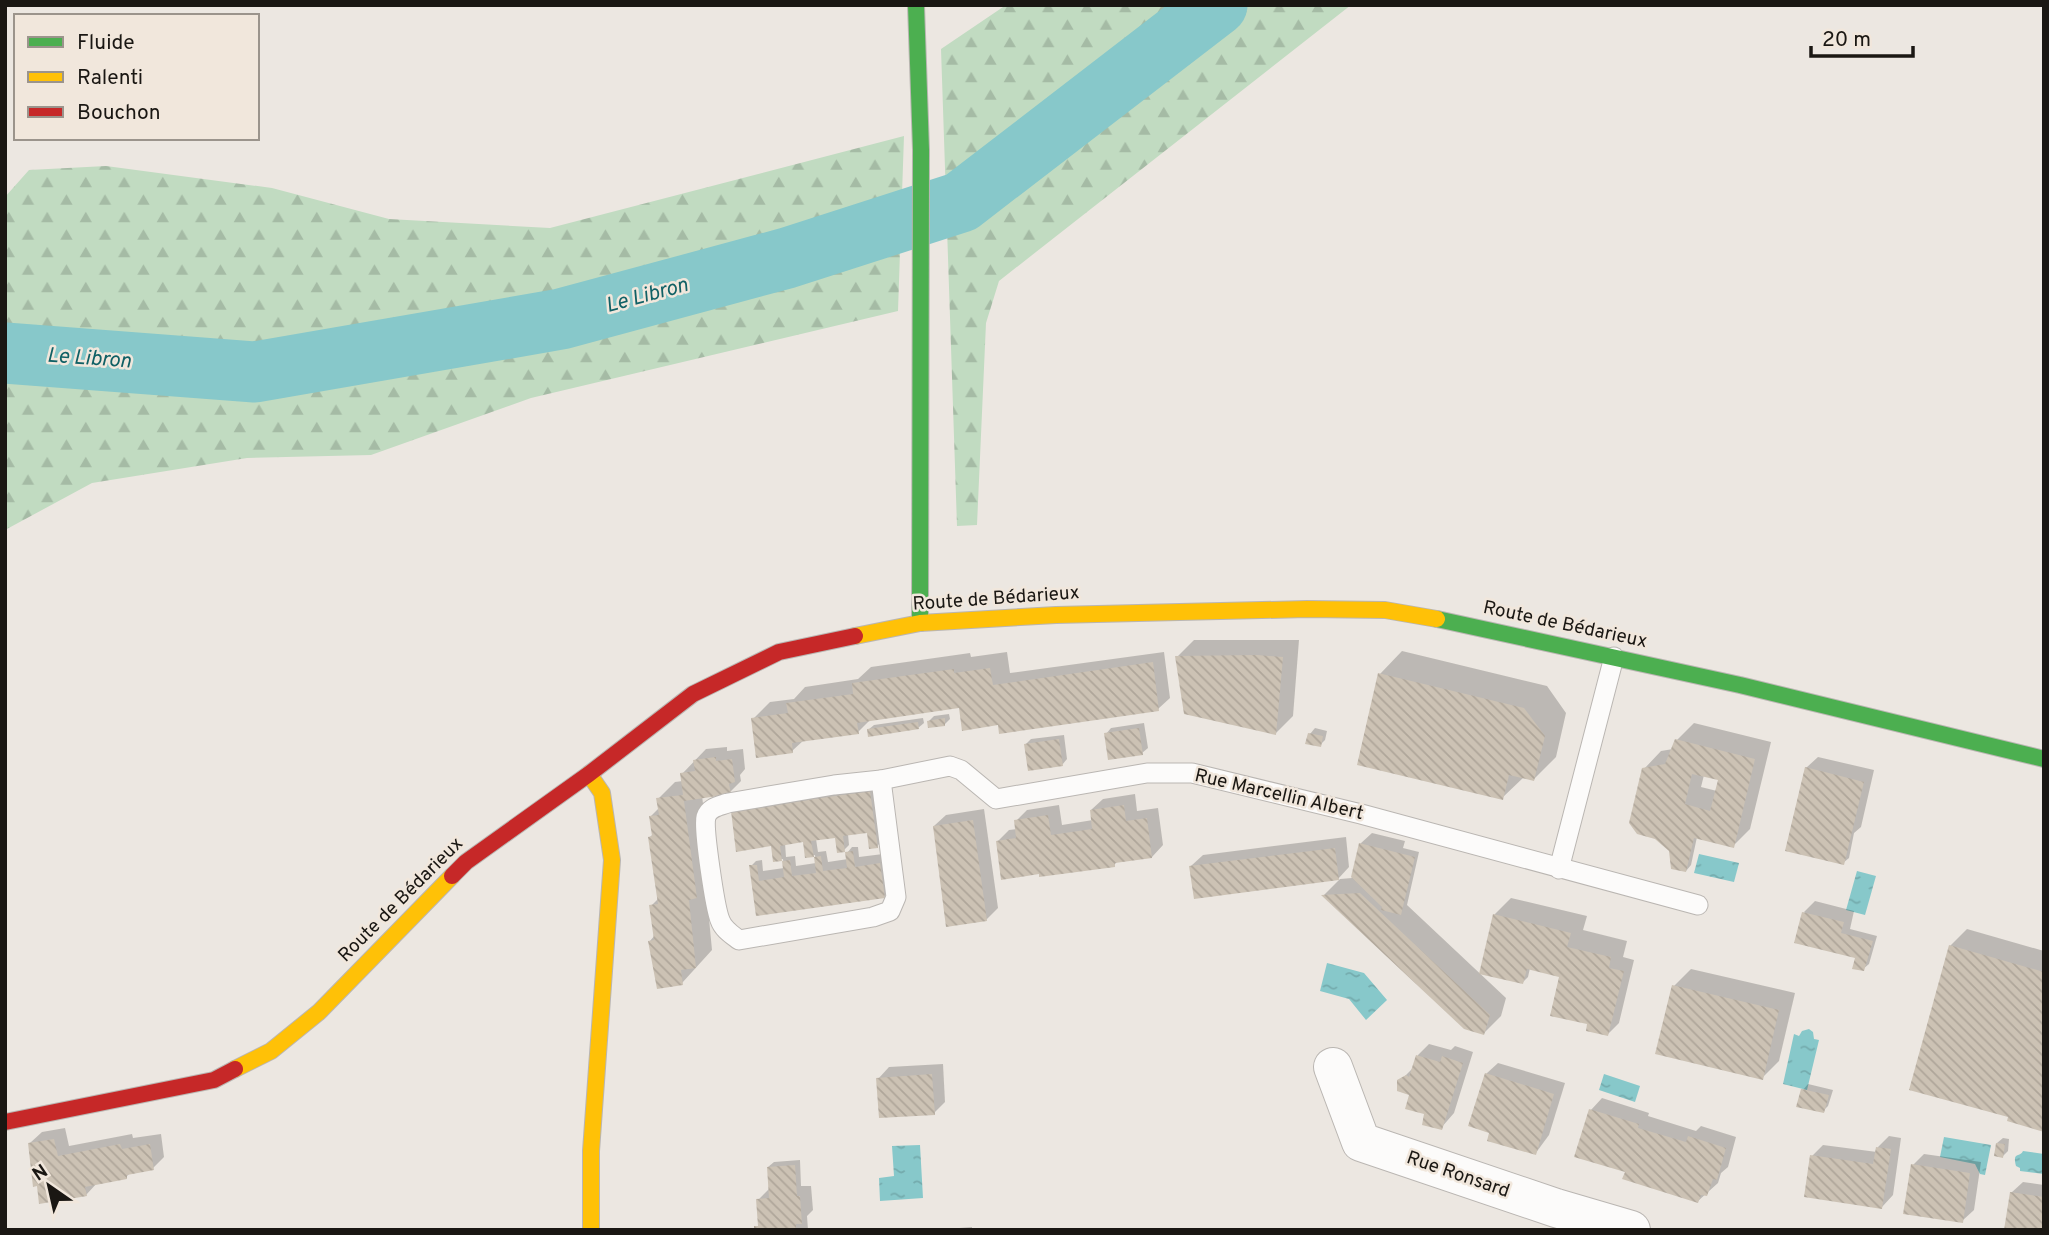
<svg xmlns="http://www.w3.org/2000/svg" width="2049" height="1235" font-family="Overpass,sans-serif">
<defs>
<pattern id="forest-firs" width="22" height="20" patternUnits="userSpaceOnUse" patternTransform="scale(1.75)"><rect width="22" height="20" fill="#c1dbc1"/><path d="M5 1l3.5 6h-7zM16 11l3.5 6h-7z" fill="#a5bba5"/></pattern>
<pattern id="water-ripples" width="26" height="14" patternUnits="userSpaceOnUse" patternTransform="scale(1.75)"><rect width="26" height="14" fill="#87c8ca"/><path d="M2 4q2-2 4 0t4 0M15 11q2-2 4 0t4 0" fill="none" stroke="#74abad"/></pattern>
<pattern id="building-back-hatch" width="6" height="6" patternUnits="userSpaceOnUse" patternTransform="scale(1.75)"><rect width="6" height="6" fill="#ccc2b4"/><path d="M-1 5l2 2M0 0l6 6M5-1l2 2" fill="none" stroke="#afa69a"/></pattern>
</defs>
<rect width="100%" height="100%" fill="#ece7e1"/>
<g fill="url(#forest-firs)">
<path d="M1006 5H1351L999 281 986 323 977 525 957 526 941 49Z"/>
<path d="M904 136 898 311 531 398 371 455 247 458 92 483 5 530V197L29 170 106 166 272 188 389 219 550 228Z"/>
</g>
<g fill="url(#water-ripples)">
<path d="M1699 854 1739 863 1734 882 1694 873Z"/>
<path d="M1857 871 1876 876 1865 915 1846 910Z"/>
<path d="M1327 963 1364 973 1387 1000 1366 1020 1349 999 1320 991Z"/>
<path d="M1809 1029 1813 1032 1814 1039 1819 1040 1807 1090 1783 1084 1794 1034 1799 1036 1802 1031Z"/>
<path d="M1604 1074 1640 1086 1635 1102 1599 1090Z"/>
<path d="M1944 1137 1991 1145 1985 1175 1980 1174 1975 1164 1940 1157Z"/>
<path d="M920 1145 923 1198 880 1201 879 1178 894 1176 892 1146Z"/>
<path d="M2023 1151 2044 1154V1174L2020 1171V1168L2016 1166C2012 1151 2020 1158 2023 1151Z"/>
</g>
<g fill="#0003" fill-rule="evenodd">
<path d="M1194 640H1299L1293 716 1276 733 1177 657Z"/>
<path d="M1402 651 1547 686 1566 713 1556 757 1534 779 1524 777 1502 798 1380 674Z"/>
<path d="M1007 652 1010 673 1164 652 1170 698 1158 709 1000 723 961 707 871 719 858 732 804 740 792 751 753 719 770 702 794 699 805 687 858 679 871 667 970 653 971 657Z"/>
<path d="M949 714 950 719 945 724 929 721 934 716Z"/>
<path d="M923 718 924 723 918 728 868 730 874 725Z"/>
<path d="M1144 723 1148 748 1142 753 1106 734 1111 728Z"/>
<path d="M1694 723 1771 742 1750 829 1733 846 1697 837 1691 865 1686 871 1671 850 1656 837 1644 769 1661 751 1673 749 1677 740ZM1704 775 1720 779 1717 791 1701 787Z"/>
<path d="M1315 728 1327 731 1325 740 1320 745 1310 734Z"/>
<path d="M1064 735 1067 759 1062 765 1026 744 1031 739Z"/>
<path d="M727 747V751L743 749 745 769 740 775 741 781 730 792 702 796 713 880 706 887 712 950 682 983 650 941 655 935 651 906 659 898 650 837 653 834 651 816 659 808 658 799 675 782 683 781 682 774 706 749Z"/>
<path d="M1818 757 1874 770 1861 827 1854 833 1849 858 1843 863 1806 768Z"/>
<path d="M887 775 882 841 877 846 869 831 848 834 849 845 844 850 836 836 816 839 818 852 826 851 828 862 848 859 847 853 852 847H858L859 857 891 853 895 885 884 896 758 914 751 866 756 861 762 860 763 871 784 868 783 859 775 860 773 845 732 811ZM805 840 807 856 815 855 816 863 796 866 795 856 786 857 785 843Z"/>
<path d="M1135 794 1137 811 1158 808 1163 845 1152 857 1118 861 1114 865 998 841 1009 830 1017 829 1016 821 1027 810 1059 805 1062 825 1093 820 1091 810 1103 799Z"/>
<path d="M984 809 998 908 986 920 934 826 946 815Z"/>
<path d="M1372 833 1405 841 1403 848 1419 852 1407 905 1506 998 1501 1016 1484 1033 1324 895 1340 879 1352 878 1360 844Z"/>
<path d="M1346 837 1349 867 1338 879 1191 866 1203 855Z"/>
<path d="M1511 898 1587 916 1583 930 1627 941 1623 957 1634 960 1619 1023 1608 1034 1589 1023 1561 976 1530 968 1528 977 1523 982 1494 915Z"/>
<path d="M1815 901 1854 911 1850 929 1877 936 1869 964 1863 969 1857 957 1804 912Z"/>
<path d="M1967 929 2044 951V1129L1950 946Z"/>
<path d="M1691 969 1795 993 1779 1061 1762 1078 1674 986Z"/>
<path d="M1429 1044 1451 1050 1455 1046 1473 1052 1454 1113 1441 1128 1412 1094 1397 1084 1414 1067 1418 1055Z"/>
<path d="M1498 1063 1565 1083 1549 1135 1535 1154 1486 1074Z"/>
<path d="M943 1064 945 1102 934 1113 878 1079 889 1067Z"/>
<path d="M1808 1084 1833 1090 1828 1106 1823 1111 1803 1090Z"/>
<path d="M1602 1098 1649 1113 1648 1116 1696 1131 1701 1126 1736 1137 1728 1167 1721 1173 1718 1183 1698 1201 1627 1170 1591 1110Z"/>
<path d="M65 1128 69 1146 132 1134 133 1138 161 1134 164 1157 153 1168 131 1172 126 1177 98 1182 86 1195 39 1184 30 1143 42 1132Z"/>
<path d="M1889 1136 1901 1138 1893 1195 1882 1207 1812 1156 1823 1145 1877 1152 1878 1147Z"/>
<path d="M2003 1138 2009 1139 2008 1151 2003 1156 1997 1143Z"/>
<path d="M1924 1154 1981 1162 1974 1210 1962 1221 1913 1165Z"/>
<path d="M800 1160 801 1186H811L813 1210 807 1216 808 1230H756L760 1223 758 1200 770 1188 768 1167 774 1162Z"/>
<path d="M2023 1182 2044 1185V1230L2011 1193Z"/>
<path d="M972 1227V1230H957L959 1228Z"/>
</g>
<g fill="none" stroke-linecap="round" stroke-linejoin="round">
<path stroke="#87c8ca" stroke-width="61" d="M5 353 255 372 561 319 787 258 961 202 1217 5"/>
</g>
<g fill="url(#building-back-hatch)" fill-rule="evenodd">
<path d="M1257 655 1283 657 1276 735 1184 714 1175 656Z"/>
<path d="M1153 662 1159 711 999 734 998 725 962 731 959 708 857 723 859 734 792 743 793 753 756 758 751 718 788 713 786 703 853 694 852 683 954 669V673L990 668 993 685Z"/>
<path d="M1378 673 1524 708 1545 736 1534 781 1509 775 1503 800 1357 765Z"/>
<path d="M945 718V726L928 728 927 721Z"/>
<path d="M918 722 919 729 868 737 867 729Z"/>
<path d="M1139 728 1143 755 1108 760 1104 733Z"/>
<path d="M1308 733 1323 736 1321 747 1305 744Z"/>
<path d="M1059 739 1063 766 1028 771 1024 744Z"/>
<path d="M1675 739 1755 759 1734 848 1694 838 1686 872 1671 869 1669 851 1655 839 1637 834 1629 823 1642 768 1665 764ZM1692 774 1718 780 1710 811 1685 804Z"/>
<path d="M716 757V761L732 759 735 782 729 784 731 794 684 801 697 898 689 900 696 968 681 970 683 985 657 989 648 941 654 940 649 905 658 904 648 837 652 836 649 816 659 815 656 798 683 795 680 773 695 771 693 760Z"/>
<path d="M1805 767 1864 782 1844 865 1785 851Z"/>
<path d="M870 791 878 848 869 849 867 833 843 836 845 852 837 853 835 838 811 841 814 857 821 856 823 871 847 868 845 852 853 851 855 867 880 863 885 898 756 916 749 865H757L759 881 784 877 782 861 790 860 792 876 816 873 814 857 805 858 803 842 780 846 782 861 773 862 771 846 736 852 731 811Z"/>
<path d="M1124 805 1126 821 1147 818 1152 858 1115 863V867L1039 877V874L1001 880 996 841 1016 838 1014 820 1048 815 1051 835 1092 829 1090 810Z"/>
<path d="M973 820 987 921 946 927 933 826Z"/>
<path d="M1359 843 1415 857 1401 915 1381 910 1382 907 1351 877Z"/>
<path d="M1335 848 1339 880 1194 899 1189 866Z"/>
<path d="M1360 893 1490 1015 1484 1035 1464 1029 1321 895Z"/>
<path d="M1802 912 1844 922 1841 933 1873 941 1864 971 1852 969 1855 958 1794 943Z"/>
<path d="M1493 914 1571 933 1567 947 1611 957 1609 968 1624 971 1608 1036 1586 1031 1587 1024 1550 1016 1559 977 1527 969 1523 984 1479 974Z"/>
<path d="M1949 945 2044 972V1132L2007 1121 2008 1117 1909 1090Z"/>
<path d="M1672 985 1779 1010 1763 1080 1655 1054Z"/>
<path d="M1416 1055 1440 1062 1442 1056 1463 1063 1442 1130 1422 1125 1424 1114 1405 1109 1409 1095 1397 1091V1080L1406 1075 1409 1077Z"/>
<path d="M1485 1073 1554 1094 1536 1155 1487 1141 1489 1133 1468 1126Z"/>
<path d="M932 1074 935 1115 879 1118 876 1078Z"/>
<path d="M1801 1089 1829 1095 1824 1113 1796 1107Z"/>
<path d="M1589 1109 1639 1124 1638 1128 1686 1142 1688 1136 1726 1148 1717 1180 1713 1179 1707 1196 1701 1195 1698 1203 1622 1179 1625 1172 1574 1157Z"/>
<path d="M54 1139 58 1156 120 1144 122 1149 150 1144 154 1170 127 1175V1179L85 1187 87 1196 39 1204 37 1186 33 1187 28 1143Z"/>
<path d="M1996 1143 2005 1144 2003 1158 1994 1156Z"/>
<path d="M1876 1147 1891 1149 1882 1209 1804 1197 1810 1155 1873 1164Z"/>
<path d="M1911 1164 1970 1173 1963 1223 1903 1214Z"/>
<path d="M795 1165 797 1196H800L802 1224H796V1230H754V1226H758L756 1199 769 1198 767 1167Z"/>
<path d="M2010 1192 2044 1197V1230H2004Z"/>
</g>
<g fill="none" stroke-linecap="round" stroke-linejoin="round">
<defs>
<g id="lane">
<path d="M881 780 950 766 961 770 996 799 1147 773H1192L1361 814 1698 905"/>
<path d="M881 780 896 897 890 911 873 917 739 940C731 934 723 929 720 920 715 908 703 828 706 817 709 807 720 806 728 803L834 785Z"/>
<path d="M1559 869 1614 657"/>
</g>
<path id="street" d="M1333 1067 1361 1142 1556 1208 1631 1230"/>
<g id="fast">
<path d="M916 5 921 150 920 623"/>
<path d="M1437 619 1740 685 2044 759"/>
</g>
<g id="slow">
<path d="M855 636 920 623 1056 615 1307 609 1385 610 1437 619"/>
<path d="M589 774 602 793 612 860 591 1151V1230"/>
<path d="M235 1069 271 1051 319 1012 452 876"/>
</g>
<g id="jam">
<path d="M452 876 466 862 589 774 693 694 779 652 855 636"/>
<path d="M5 1122 214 1080 235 1069"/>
</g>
</defs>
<use href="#lane" stroke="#bab6b2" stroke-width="21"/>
<use href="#street" stroke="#bab6b2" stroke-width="40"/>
<use href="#fast" stroke="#bab6b2" stroke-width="18"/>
<use href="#slow" stroke="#bab6b2" stroke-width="18"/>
<use href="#jam" stroke="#bab6b2" stroke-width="18"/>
<use href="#lane" stroke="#fcfbfa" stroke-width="19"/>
<use href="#street" stroke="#fcfbfa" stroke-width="38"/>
<use href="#fast" stroke="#4caf50" stroke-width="16"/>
<use href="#slow" stroke="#ffc107" stroke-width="16"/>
<use href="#jam" stroke="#c62828" stroke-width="16"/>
</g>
<g text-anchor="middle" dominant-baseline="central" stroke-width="5" stroke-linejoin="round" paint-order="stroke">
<g font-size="19" fill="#1a1713" stroke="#f1e7dc">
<text transform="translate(996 599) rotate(-4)">Route de Bédarieux</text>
<text transform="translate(1565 625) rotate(12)">Route de Bédarieux</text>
<text transform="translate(1279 795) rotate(13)">Rue Marcellin Albert</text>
<text transform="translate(401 900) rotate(-45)">Route de Bédarieux</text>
<text transform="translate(1458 1175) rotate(19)">Rue Ronsard</text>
</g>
<g font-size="21" font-style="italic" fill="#106065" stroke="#f1e7dc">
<text transform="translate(647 296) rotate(-15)">Le Libron</text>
<text transform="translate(89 359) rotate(4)">Le Libron</text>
</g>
</g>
<rect width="2049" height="1235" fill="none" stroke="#1a1713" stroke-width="14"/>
<rect x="14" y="14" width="245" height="126" fill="#f1e7dc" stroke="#9b948c" stroke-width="2"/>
<rect x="28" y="37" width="35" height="10" fill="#4caf50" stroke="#9b948c" stroke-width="2"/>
<text x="77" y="49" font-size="21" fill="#1a1713">Fluide</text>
<rect x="28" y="72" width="35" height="10" fill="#ffc107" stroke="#9b948c" stroke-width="2"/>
<text x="77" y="84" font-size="21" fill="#1a1713">Ralenti</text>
<rect x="28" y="107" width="35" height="10" fill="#c62828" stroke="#9b948c" stroke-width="2"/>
<text x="77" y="119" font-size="21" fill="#1a1713">Bouchon</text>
<g transform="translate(49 1186) rotate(326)" stroke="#f1e7dc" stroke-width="5" paint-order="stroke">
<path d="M0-5L12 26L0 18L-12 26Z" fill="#1a1713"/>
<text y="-10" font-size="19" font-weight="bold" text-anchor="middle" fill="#1a1713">N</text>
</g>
<path d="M1811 46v10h102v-10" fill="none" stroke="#1a1713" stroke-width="3.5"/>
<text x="1822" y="46" font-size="21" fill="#1a1713" stroke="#f1e7dc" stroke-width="5" paint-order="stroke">20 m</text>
</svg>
